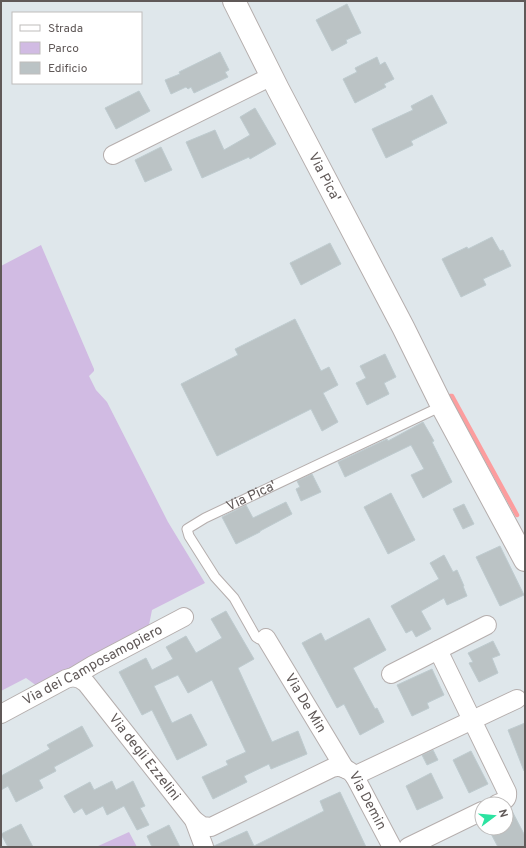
<svg xmlns="http://www.w3.org/2000/svg" width="526" height="848" font-family="Overpass,sans-serif">
<rect width="100%" height="100%" fill="#dfe7eb"/>
<g fill="#d1bbe3">
<path d="M41 245 94 369V371L89 376 96 390 107 402 168 522 205 583 152 610 149 625 37 686 26 678 1 691V266Z"/>
<path d="M129 832 137 847H96Z"/>
</g>
<g fill="none" stroke-linecap="round" stroke-linejoin="round">
<path stroke="#fc9d9e" stroke-width="4.5" d="M450 396H452L517 515"/>
</g>
<g fill="#bbc3c5" stroke="#becbcf">
<path d="M347 4 361 33 346 40 347 43 332 51 316 20Z"/>
<path d="M220 52 229 70 225 72 228 77 194 93 191 87 188 89 186 87 171 94 165 80 180 74 179 72Z"/>
<path d="M377 57 380 65 385 62 394 79 384 84 386 87 355 103 343 79 357 72 355 68Z"/>
<path d="M139 91 150 111 116 129 105 108Z"/>
<path d="M432 95 447 123 411 141 413 145 386 158 372 129 413 110 411 106Z"/>
<path d="M255 108 276 144 250 159 249 157 202 178 186 142 215 130 224 150 250 135 240 117Z"/>
<path d="M161 147 172 170 145 182 135 160Z"/>
<path d="M492 237 500 251 503 250 511 266 483 279 486 285 461 297 442 259 467 247 468 249Z"/>
<path d="M330 243 341 264 301 285 290 263Z"/>
<path d="M295 319 321 371 329 367 338 385 323 393 338 422 322 431 311 409 217 456 181 384 238 355 235 349Z"/>
<path d="M385 354 396 377 384 383 389 394 367 405 356 383 366 378 360 366Z"/>
<path d="M423 422 434 441 432 442 452 482 423 498 411 475 424 469 411 445 345 477 338 462 387 439 388 441Z"/>
<path d="M312 474 321 492 301 501 296 489 300 487 297 481Z"/>
<path d="M391 493 415 540 388 554 364 507Z"/>
<path d="M286 502 292 514 260 531V532L236 544 222 517 246 505 253 518Z"/>
<path d="M464 504 474 524 463 529 453 509Z"/>
<path d="M500 546 524 595 500 606 476 557Z"/>
<path d="M444 555 453 572 457 570 464 586H463L467 596 447 605 444 598 421 611 431 629 416 637 412 630 406 633 391 606 439 579 430 563Z"/>
<path d="M226 611 254 659 238 668 272 742 298 731 307 754 271 769 269 764 244 776 247 782 213 799 202 777 228 765 226 761 246 752 212 680 188 693 178 675 154 686 172 723 191 714 207 745 177 760 152 710 142 715 119 672 146 658 152 670 173 659 166 647 186 636 196 653 222 638 211 619Z"/>
<path d="M369 618 386 650 353 668 375 709 377 708 384 722 360 735 344 704 337 708 302 643 321 633 325 641Z"/>
<path d="M493 641 500 655 492 658 498 673 479 682 469 663 473 662 468 653Z"/>
<path d="M432 669 444 695 427 703 429 708 412 716 397 685Z"/>
<path d="M525 723V771H524L508 730Z"/>
<path d="M82 726 93 746 54 767 56 771 39 780 43 788 16 802 8 786 1 790V776L50 749 47 745Z"/>
<path d="M433 750 438 760 427 765 422 755Z"/>
<path d="M471 751 488 784 469 793 453 760Z"/>
<path d="M431 773 443 798 417 810 406 786Z"/>
<path d="M112 781 116 790 133 781 145 806 140 808 149 825 137 830 124 806 107 815 103 806 86 815 82 808 74 813 64 796 90 782 94 790Z"/>
<path d="M340 792 366 847H214V846L247 831 254 846 324 811 320 801Z"/>
<path d="M511 809 525 836V847H498L488 828H506V812Z"/>
<path d="M21 824 33 847H8L1 834Z"/>
<path d="M169 825 180 847H152L147 836Z"/>
</g>
<g fill="none" stroke-linecap="round" stroke-linejoin="round">
<defs>
<g id="service">
<path id="s1" d="M266 638 259 639 256 637 234 598 215 577 189 536 187 529 205 518 442 406"/>
</g>
<g id="minor">
<path d="M113 155 272 76"/>
<path id="s2" d="M266 638 345 769"/>
<path d="M438 650 472 720 507 792C508 800 504 801 497 804"/>
<path d="M391 674 487 625"/>
<path id="s3" d="M73 677 80 679 86 683 194 820 204 847"/>
<path id="s4" d="M1 714 66 679 73 677 93 665 184 617"/>
<path d="M354 776 517 699"/>
<path id="s5" d="M194 820 202 826 211 827 332 768C341 765 348 769 354 775L392 847"/>
<path d="M408 847 482 811"/>
</g>
<g id="tertiary">
<path id="s6" d="M234 1 278 89 403 327 442 406 525 560"/>
</g>
</defs>
<use href="#service" stroke="#b5aead" stroke-width="11"/>
<use href="#minor" stroke="#b5aead" stroke-width="20"/>
<use href="#tertiary" stroke="#b5aead" stroke-width="24"/>
<use href="#service" stroke="#fff" stroke-width="9"/>
<use href="#minor" stroke="#fff" stroke-width="18"/>
<use href="#tertiary" stroke="#fff" stroke-width="22"/>
</g>
<g text-anchor="middle" dominant-baseline="central" stroke-width="3" stroke-linejoin="round" paint-order="stroke">
<g font-size="14" fill="#605958" stroke="#fff">
<text stroke="none"><textPath href="#s6" startOffset="198">Via Pica'</textPath></text>
<text stroke="none"><textPath href="#s1" startOffset="212">Via Pica'</textPath></text>
<text stroke="none"><textPath href="#s4" startOffset="104">Via dei Camposamopiero</textPath></text>
<text stroke="none"><textPath href="#s2" startOffset="76">Via De Min</textPath></text>
<text stroke="none"><textPath href="#s3" startOffset="109">Via degli Ezzelini</textPath></text>
<text stroke="none"><textPath href="#s5" startOffset="207">Via Demin</textPath></text>
</g>
</g>
<rect width="526" height="848" fill="none" stroke="#605958" stroke-width="4"/>
<rect x="12" y="12" width="130" height="72" fill="#ffffff" stroke="#bfbdbc"/>
<rect x="20" y="25" width="20" height="6" fill="#ffffff" stroke="#bfbdbc"/>
<text x="48" y="32" font-size="12" fill="#605958">Strada</text>
<rect x="20" y="42" width="20" height="12" fill="#d1bbe3" stroke="#bfbdbc"/>
<text x="48" y="52" font-size="12" fill="#605958">Parco</text>
<rect x="20" y="62" width="20" height="12" fill="#bbc3c5" stroke="#bfbdbc"/>
<text x="48" y="72" font-size="12" fill="#605958">Edificio</text>
<g transform="translate(494 816) rotate(74)"><circle r="19" fill="#ffffff" stroke="#bfbdbc"/>
<path d="M0-3L7 15L0 10L-7 15Z" fill="#2ce3a1"/>
<text y="-6" font-size="11" font-weight="bold" text-anchor="middle" fill="#605958">N</text>
</g>
</svg>
